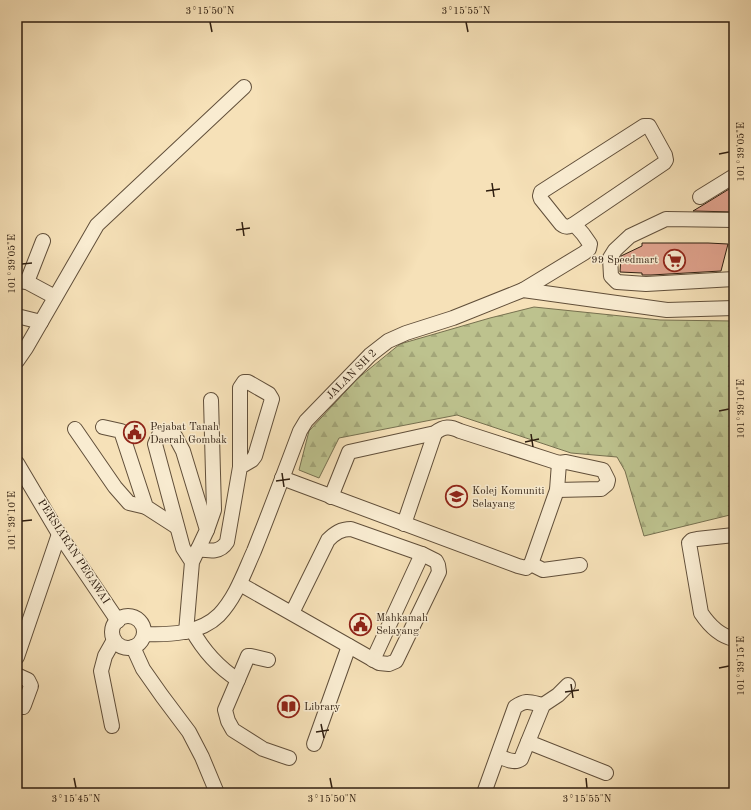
<svg xmlns="http://www.w3.org/2000/svg" width="751" height="810" font-family="'Old Standard TT',serif">
<defs>
<pattern id="forest-firs" width="22" height="20" patternUnits="userSpaceOnUse"><rect width="22" height="20" fill="#bdc28e"/><path d="M5 1l3.5 6h-7zM16 11l3.5 6h-7z" fill="#a3a679"/></pattern>
</defs>
<rect width="100%" height="100%" fill="#f6e1b8"/>
<filter id="stains"><feTurbulence type="fractalNoise" baseFrequency=".005" numOctaves="4"/><feColorMatrix values="0 0 0 0 .2 0 0 0 0 .09 0 0 0 0 .02 0 0 0 .5 -.17"/></filter>
<radialGradient id="worn" r=".72"><stop offset=".6" stop-color="#630" stop-opacity="0"/><stop offset="1" stop-color="#630" stop-opacity=".3"/></radialGradient>
<path fill="url(#forest-firs)" stroke="#76704f" d="M534 307 660 320 734 321V514L644 536 625 471 617 457 571 453 457 415 339 438 319 478 299 470 309 431 357 379 400 344 490 318Z"/>
<g fill="#e0a28d" stroke="#2f1e10">
<path d="M734 186V212L693 211 703 205Z"/>
<path d="M642 243H708L728 244 721 271 651 275H642V273L620 272 621 256 642 246Z"/>
</g>
<g fill="none" stroke-linecap="round" stroke-linejoin="round">
<defs>
<g id="minor">
<path d="M700 197 734 176"/>
<path d="M734 220 666 219 630 236 615 250 610 258 611 276 617 282 646 284 734 279"/>
<path d="M17 281 27 282 55 297"/>
<path d="M27 282 43 241"/>
<path d="M523 290 584 253 589 249 590 244 583 234 574 224C569 227 566 228 561 224L541 199 540 196 541 192 644 126H649L665 155 666 160 664 163 574 224"/>
<path d="M17 316 41 322"/>
<path d="M17 361 26 348 97 225 244 87"/>
<path d="M103 427 121 431 146 507 177 527"/>
<path d="M75 429 115 487 129 503 146 507"/>
<path d="M17 463 59 534 118 621"/>
<path d="M282 478 518 566 526 568 531 564 557 490 559 463"/>
<path d="M331 497 349 452 435 433C444 426 450 426 460 431L559 463 566 462 603 470 608 480 607 484 601 489 557 490"/>
<path d="M404 524 435 433"/>
<path d="M207 530 214 510 211 400"/>
<path d="M734 535 697 539 692 540 689 543 701 613C709 625 720 636 734 639"/>
<path d="M198 549C210 551 220 553 227 542L240 467V388L244 382H248L269 394 272 399 255 456 252 460 240 467"/>
<path d="M531 564 543 570 580 565"/>
<path d="M240 584 379 663 389 664 396 661 439 572 438 565 436 561 422 554 351 529C341 529 335 533 328 540L292 613"/>
<circle cx="128" cy="632" r="16"/>
<path d="M192 630C203 650 218 667 238 680"/>
<path d="M186 632 192 562 207 530 183 451 175 436 159 435 155 444 183 548 192 562"/>
<path d="M144 634C169 635 200 634 219 615 236 597 244 573 254 551 270 511 285 471 300 431L306 421 370 355 388 341 406 333 453 318 523 290 667 310 734 308"/>
<path d="M133 647 143 669 162 696 189 732 202 757 217 793"/>
<path d="M17 657 59 534"/>
<path d="M268 660 251 656H248L225 710 228 721 233 730 263 749 289 758"/>
<path d="M373 660 422 554"/>
<path d="M17 675 28 680 31 686 24 705 23 707H17"/>
<path d="M112 726 101 671 105 656 114 640"/>
<path d="M528 742 606 773"/>
<path d="M314 744 349 646"/>
<path d="M498 756C506 759 514 764 521 759L543 705 558 695 568 685"/>
<path d="M484 793 515 707C526 699 530 702 543 705"/>
</g>
</defs>
<use href="#minor" stroke="#614f3a" stroke-width="16"/>
<use href="#minor" stroke="#f9ecd1" stroke-width="14"/>
</g>
<path fill="none" stroke="#2f1e10" stroke-width="1.5" d="M210 22 212 32M466 22 468 32M719 154 729 152M492 183 494 197M486 191 500 189M242 222 244 236M236 230 250 228M22 264 32 263M719 411 729 409M531 434 533 447M525 442 539 439M282 473 284 487M276 481 290 479M22 521 32 520M719 668 729 666M571 684 573 698M565 692 579 690M321 724 324 738M316 732 329 730M74 778 76 788M330 778 332 788M586 778 587 788"/>
<defs>
<symbol id="supermarket-ring" viewBox="-11 -11 22 22"><circle r="9.5" fill="#f9ecd1" stroke="#8f2418" stroke-width="1.5"/><path d="M-6-5.5h2.5l.6 2H6L4.5 2H-2.5L-4.4-4H-6ZM-1.5 3.2a1.3 1.3 0 1 0 .1 0ZM3 3.2a1.3 1.3 0 1 0 .1 0Z" fill="#8f2418"/></symbol>
<symbol id="civic-ring" viewBox="-11 -11 22 22"><circle r="9.5" fill="#f9ecd1" stroke="#8f2418" stroke-width="1.5"/><path d="M-.6-6.5H3V-4.5H.6V-3L4-1V1h2V6H-6V1h2V-1L-.6-3ZM-1.2 2.5V6h2.4V2.5Z" fill="#8f2418"/></symbol>
<symbol id="university-ring" viewBox="-11 -11 22 22"><circle r="9.5" fill="#f9ecd1" stroke="#8f2418" stroke-width="1.5"/><path d="M0-5L7-2L0 1L-7-2ZM-4 1L0 2.5L4 1V4Q0 6-4 4Z" fill="#8f2418"/></symbol>
<symbol id="library-ring" viewBox="-11 -11 22 22"><circle r="9.5" fill="#f9ecd1" stroke="#8f2418" stroke-width="1.5"/><path d="M-6-4Q-3-5.5-.7-3.5V5Q-3 3-6 4ZM6-4Q3-5.5 .7-3.5V5Q3 3 6 4Z" fill="#8f2418"/></symbol>
</defs>
<g fill-rule="evenodd">
<use href="#supermarket-ring" x="662" y="248" width="25" height="25"/>
<use href="#civic-ring" x="122" y="420" width="25" height="25"/>
<use href="#university-ring" x="444" y="484" width="25" height="25"/>
<use href="#civic-ring" x="348" y="612" width="25" height="25"/>
<use href="#library-ring" x="276" y="694" width="25" height="25"/>
</g>
<g text-anchor="middle" dominant-baseline="central" stroke-width="3" stroke-linejoin="round" paint-order="stroke">
<g font-size="11" fill="#2f1e10" stroke="#f9ecd1" text-anchor="start">
<text x="658" y="260" text-anchor="end">99 Speedmart</text>
<text x="150" y="427">Pejabat Tanah<tspan x="150" dy="13">Daerah Gombak</tspan></text>
<text x="472" y="491">Kolej Komuniti<tspan x="472" dy="13">Selayang</tspan></text>
<text x="376" y="618">Mahkamah<tspan x="376" dy="13">Selayang</tspan></text>
<text x="304" y="707">Library</text>
</g>
<g font-size="11" fill="#2f1e10" stroke="#f9ecd1">
<text transform="translate(352 375) rotate(-45)">JALAN SH 2</text>
<text transform="translate(73 552) rotate(57)">PERSIARAN PEGAWAI</text>
</g>
</g>
<rect width="751" height="810" fill="none" stroke="#f6e1b8" stroke-width="44"/>
<rect x="22" y="22" width="707" height="766" fill="none" stroke="#2f1e10" stroke-width="1.5"/>
<g font-size="10" text-anchor="middle" fill="#2f1e10">
<text x="210" y="14">3°15'50"N</text>
<text x="466" y="14">3°15'55"N</text>
<text transform="translate(740 152) rotate(-90)" y="4">101°39'05"E</text>
<text transform="translate(11 264) rotate(-90)" y="4">101°39'05"E</text>
<text transform="translate(740 409) rotate(-90)" y="4">101°39'10"E</text>
<text transform="translate(11 521) rotate(-90)" y="4">101°39'10"E</text>
<text transform="translate(740 666) rotate(-90)" y="4">101°39'15"E</text>
<text x="76" y="802">3°15'45"N</text>
<text x="332" y="802">3°15'50"N</text>
<text x="587" y="802">3°15'55"N</text>
</g>
<rect width="100%" height="100%" filter="url(#stains)"/>
<rect width="100%" height="100%" fill="url(#worn)"/>
</svg>
